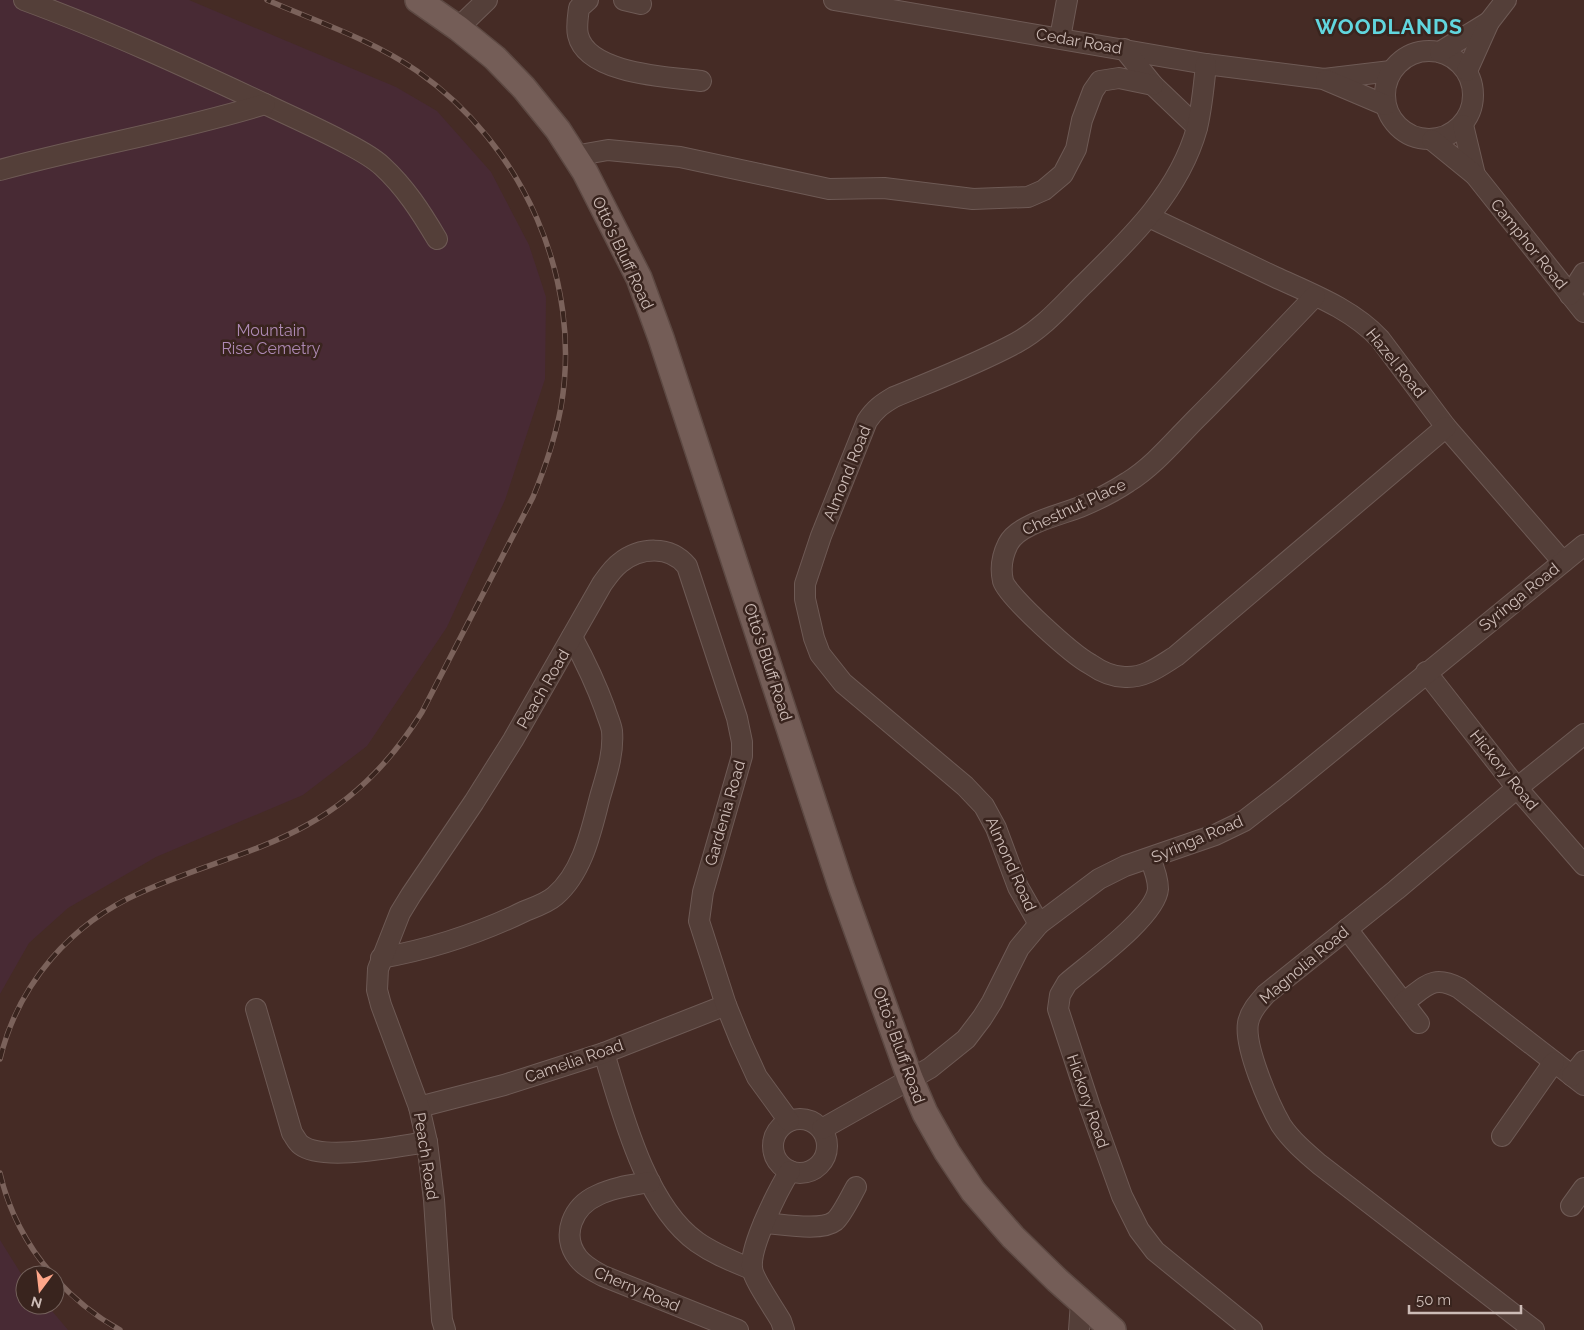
<svg xmlns="http://www.w3.org/2000/svg" width="1584" height="1330" font-family="Raleway,sans-serif">
<rect width="100%" height="100%" fill="#452b25"/>
<g fill="#482a34">
<path d="M0 0H189L396 87 437 111 491 172 529 245 546 297 545 379 505 500 447 627 367 746 303 795 156 857 68 908 29 943 0 994Z"/>
<path d="M0 1240 25 1280V1305H47L68 1330H0Z"/>
</g>
<g fill="none" stroke-linecap="round" stroke-linejoin="round">
<defs>
<g id="minor">
<path d="M24 0C106 30 186 67 265 104 290 116 315 127 340 140 355 148 370 155 382 166 405 187 421 212 437 239"/>
<path d="M588 0 579 8C578 16 576 27 578 35 587 74 668 77 701 81"/>
<path d="M624 0 641 4"/>
<path d="M834 0 1206 64 1324 79 1391 71"/>
<path d="M458 28 487 0"/>
<path d="M1060 38 1067 0"/>
<path d="M1124 49 1153 85 1197 127"/>
<circle cx="1429" cy="95" r="44"/>
<path d="M1440 52 1489 22"/>
<path d="M1467 71 1489 22 1506 0"/>
<path d="M1326 80 1385 105"/>
<path d="M1463 125 1475 175"/>
<path d="M1432 140 1475 175 1584 312"/>
<path d="M574 156 608 150 680 157 829 189 884 188 973 199 1028 197 1044 190 1063 174 1076 149 1082 120 1093 91 1100 81 1119 78 1153 85"/>
<path d="M0 170C88 146 178 131 265 104"/>
<path d="M1149 217C1191 237 1233 257 1275 277 1312 294 1352 309 1380 339L1446 427 1563 562"/>
<path d="M1570 295 1584 273"/>
<path d="M1315 296C1276 337 1237 378 1197 418 1175 440 1154 466 1128 482 1113 492 1097 500 1080 507 1060 515 1018 524 1008 544 1002 556 1000 568 1003 581 1008 597 1073 655 1090 664 1100 671 1112 677 1125 677 1145 678 1160 666 1176 656L1446 427"/>
<path d="M1426 672 1517 788 1584 865"/>
<path d="M1150 859C1154 868 1158 878 1158 889 1156 916 1089 964 1067 983L1060 995 1058 1009 1090 1107 1122 1196 1139 1230 1155 1251 1252 1330"/>
<path d="M1039 924 1018 887 996 828 984 806 965 786 843 683 820 654 814 638 805 599V584L821 536 867 421C875 409 882 404 894 397 935 380 977 364 1016 343 1042 329 1061 307 1082 286 1129 240 1179 193 1197 128 1202 107 1204 85 1206 64"/>
<path d="M1347 929 1419 1023"/>
<path d="M381 958C431 949 480 933 525 911 535 907 547 903 555 896 583 872 591 831 600 797 606 776 614 754 612 731 611 724 607 716 605 709 596 684 585 661 572 637"/>
<path d="M1404 1002C1426 987 1432 974 1459 988L1584 1085"/>
<path d="M256 1009 292 1133C295 1137 297 1142 301 1145 323 1162 399 1146 427 1142"/>
<path d="M604 1053C622 1112 645 1205 697 1242 714 1254 732 1261 751 1269"/>
<path d="M1572 1076 1584 1061"/>
<path d="M419 1107 504 1085 604 1053 726 1005"/>
<circle cx="800" cy="1146" r="27"/>
<path d="M822 1129 930 1068 966 1039 982 1018 992 1002 1019 948 1039 924 1099 879 1125 866 1215 835 1244 821 1284 790 1584 545"/>
<path d="M1502 1136 1554 1062"/>
<path d="M650 1182C633 1185 614 1187 598 1195 573 1206 560 1235 578 1258 585 1267 594 1271 603 1276L738 1330"/>
<path d="M1571 1206 1584 1188"/>
<path d="M764 1223C782 1224 821 1232 835 1221 842 1215 851 1196 856 1187"/>
<path d="M445 1330 442 1320 434 1200 427 1142 419 1107 381 1005 377 990 378 969 400 913 411 895 474 802 513 740 602 584C607 577 613 568 620 563 640 547 670 545 687 566L737 718 742 742V756L703 892 699 921 726 1005 741 1042 757 1077 789 1121"/>
<path d="M784 1330 781 1321C775 1310 752 1278 752 1267 750 1246 778 1190 790 1171"/>
<path d="M1079 1330 1081 1302"/>
<path d="M1534 1330 1319 1164C1305 1152 1291 1140 1281 1125 1269 1104 1244 1047 1248 1023 1250 1012 1258 1003 1266 994L1396 890 1517 788 1584 734"/>
</g>
<path id="major" d="M418 0 458 28 495 58 524 88 558 130 585 172 639 278 661 338 841 886 910 1078 925 1113 947 1152 973 1191 1013 1237 1057 1280 1113 1330"/>
</defs>
<use href="#minor" stroke="#6e5a55" stroke-width="22"/>
<use href="#major" stroke="#5d4943" stroke-width="28"/>
<use href="#minor" stroke="#543f39" stroke-width="20"/>
<use href="#major" stroke="#745d57" stroke-width="25"/>
<defs>
<g id="rail">
<path d="M0 1059C18 984 71 923 142 892 196 867 255 854 307 825 356 798 393 759 422 712L533 497C545 468 555 439 561 407 583 279 523 145 417 71 372 40 318 22 267 0"/>
<path d="M0 1173C8 1209 27 1247 53 1275"/>
<path d="M55 1278C74 1299 95 1316 120 1330"/>
</g>
</defs>
<use href="#rail" stroke="#7b625b" stroke-width="5.5"/>
<use href="#rail" stroke="#39241e" stroke-width="4" stroke-dasharray="11" stroke-linecap="butt"/>
</g>
<g text-anchor="middle" dominant-baseline="central" stroke-width="5" stroke-linejoin="round" paint-order="stroke">
<g font-size="16" fill="#cdbcb7" stroke="#39241e">
<text transform="translate(1079 41) rotate(10)">Cedar Road</text>
<text transform="translate(1529 244) rotate(51)">Camphor Road</text>
<text transform="translate(623 253) rotate(65)">Otto's Bluff Road</text>
<text transform="translate(1396 363) rotate(51)">Hazel Road</text>
<text transform="translate(847 473) rotate(-68)">Almond Road</text>
<text transform="translate(1074 507) rotate(-25)">Chestnut Place</text>
<text transform="translate(1519 597) rotate(-39)">Syringa Road</text>
<text transform="translate(768 662) rotate(72)">Otto's Bluff Road</text>
<text transform="translate(543 689) rotate(-60)">Peach Road</text>
<text transform="translate(1504 770) rotate(51)">Hickory Road</text>
<text transform="translate(725 813) rotate(-74)">Gardenia Road</text>
<text transform="translate(1197 839) rotate(-23)">Syringa Road</text>
<text transform="translate(1011 864) rotate(66)">Almond Road</text>
<text transform="translate(1304 965) rotate(-40)">Magnolia Road</text>
<text transform="translate(899 1045) rotate(70)">Otto's Bluff Road</text>
<text transform="translate(574 1061) rotate(-19)">Camelia Road</text>
<text transform="translate(1088 1101) rotate(71)">Hickory Road</text>
<text transform="translate(426 1156) rotate(81)">Peach Road</text>
<text transform="translate(637 1289) rotate(23)">Cherry Road</text>
</g>
<g font-size="16" fill="#ad89b3" stroke="#39241e">
<text x="271" y="330">Mountain<tspan x="271" dy="18">Rise Cemetry</tspan></text>
</g>
<g font-size="21" font-weight="bold" letter-spacing="1" fill="#61d6de" stroke="#39241e">
<text x="1389" y="26">WOODLANDS</text>
</g>
</g>
<g transform="translate(40 1290) rotate(195)"><circle r="24" fill="#39241e" stroke="#74615b"/>
<path d="M0-4L9 19L0 12L-9 19Z" fill="#ffa78a"/>
<text y="-8" font-size="14" font-weight="bold" text-anchor="middle" fill="#cdbcb7">N</text>
</g>
<path d="M1409 1305v8h112v-8" fill="none" stroke="#cdbcb7" stroke-width="2.5"/>
<text x="1416" y="1305" font-size="15" fill="#cdbcb7" stroke="#39241e" stroke-width="4" paint-order="stroke">50 m</text>
</svg>
